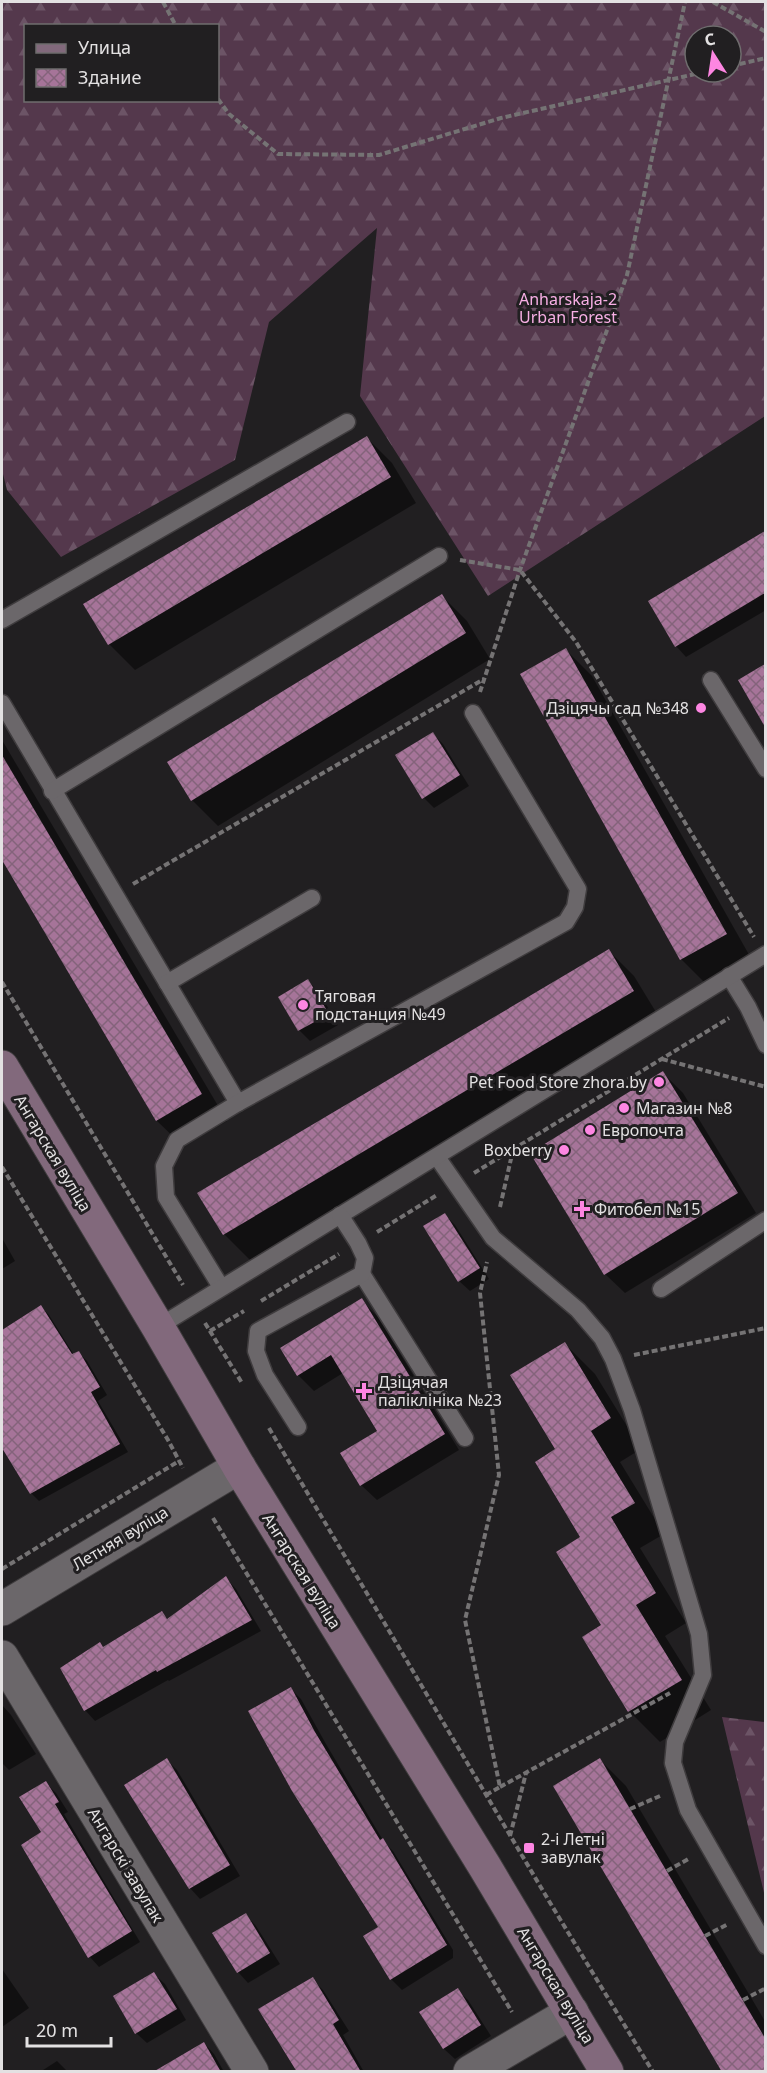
<svg xmlns="http://www.w3.org/2000/svg" width="767" height="2073" font-family="'Noto Sans',sans-serif">
<defs>
<pattern id="forest-firs" width="22" height="20" patternUnits="userSpaceOnUse" patternTransform="scale(1.5)"><rect width="22" height="20" fill="#54384c"/><path d="M5 1l3.5 6h-7zM16 11l3.5 6h-7z" fill="#6c5466"/></pattern>
<pattern id="building-cross-hatch" width="8" height="8" patternUnits="userSpaceOnUse" patternTransform="scale(1.5)"><rect width="8" height="8" fill="#a67499"/><path d="M0 0l8 8M0 8l8-8" fill="none" stroke="#84637b"/></pattern>
</defs>
<rect width="100%" height="100%" fill="#211f21"/>
<g fill="url(#forest-firs)" fill-rule="evenodd">
<path d="M2 2H765V416L488 596 360 396 377 228 269 322 235 460 61 557 7 490 2 470ZM26 26H218V100H26ZM695 36H731V72H695Z"/>
<path d="M722 1717 765 1722V1898V1897Z"/>
</g>
<g fill="#0007">
<path d="M367 438 392 463 416 503 135 670 109 644Z"/>
<path d="M766 533V610L686 657 676 646 650 602Z"/>
<path d="M441 595 467 621 490 659 218 826 192 800Z"/>
<path d="M566 650 592 676 752 960 707 985 682 960 522 675Z"/>
<path d="M766 666V724L740 681Z"/>
<path d="M433 734 443 744 469 786 434 808 424 798Z"/>
<path d="M2 740 227 1121 183 1146 157 1121 2 857Z"/>
<path d="M609 951 634 976 659 1017 250 1260 224 1234Z"/>
<path d="M308 981 319 992 338 1025 310 1041 299 1030 280 997Z"/>
<path d="M663 1073 683 1093 756 1213 625 1293 605 1274Z"/>
<path d="M445 1215 455 1225 489 1279 470 1291 459 1281Z"/>
<path d="M2 1238 15 1261 2 1269Z"/>
<path d="M361 1300 377 1316 459 1450 377 1500 361 1485 379 1431 343 1373 314 1391 298 1375Z"/>
<path d="M41 1307 49 1315 74 1355 79 1353 87 1361 107 1395 98 1401 128 1452 39 1501 31 1493 2 1445V1332Z"/>
<path d="M565 1344 595 1374 641 1449 620 1462 664 1534 640 1548 686 1623 665 1636 711 1710 660 1742 629 1711 584 1637 603 1626 582 1538 557 1450Z"/>
<path d="M226 1578 236 1589 261 1631 169 1681 168 1680 95 1721 85 1710 100 1644 104 1648 162 1613 169 1620Z"/>
<path d="M291 1689 301 1699 326 1744 384 1842 393 1851 453 1950V1958L402 1990 391 1979 381 1927Z"/>
<path d="M2 1705 11 1715 36 1754 9 1770 2 1763Z"/>
<path d="M167 1760 177 1770 240 1876 200 1899 190 1888Z"/>
<path d="M600 1760 626 1786 766 2023V2072H723Z"/>
<path d="M46 1783 56 1793 68 1812 64 1814 140 1942 99 1967 90 1957 43 1833Z"/>
<path d="M246 1915 256 1926 280 1964 248 1983 238 1972Z"/>
<path d="M2 1969 29 2008 2 2027Z"/>
<path d="M154 1974 165 1984 186 2020 147 2043 136 2033Z"/>
<path d="M312 1979 323 1990 349 2031 343 2035 364 2072H299Z"/>
<path d="M457 1990 468 2000 491 2036 455 2059 444 2049 421 2012Z"/>
<path d="M204 2043 214 2054 224 2072H166Z"/>
<path d="M57 2061 68 2072H40Z"/>
</g>
<g fill="url(#building-cross-hatch)">
<path d="M367 436 391 477 108 645 83 604Z"/>
<path d="M765 531V593L675 647 648 601Z"/>
<path d="M442 594 466 633 191 801 167 762Z"/>
<path d="M566 648 727 934 680 960 520 674Z"/>
<path d="M765 664V727L738 680Z"/>
<path d="M433 732 460 775 422 799 395 755Z"/>
<path d="M2 755 202 1094 156 1121 2 860Z"/>
<path d="M609 949 634 991 223 1235 197 1193Z"/>
<path d="M308 979 329 1014 298 1031 278 997Z"/>
<path d="M663 1071 738 1193 604 1275 530 1153Z"/>
<path d="M445 1213 480 1268 458 1282 423 1226Z"/>
<path d="M362 1298 445 1434 360 1486 340 1453 377 1431 331 1355 297 1376 280 1348Z"/>
<path d="M41 1305 72 1354 79 1351 100 1387 91 1392 120 1444 30 1494 2 1448V1330Z"/>
<path d="M565 1342 611 1418 591 1431 635 1503 611 1517 656 1593 636 1605 682 1680 628 1712 582 1637 601 1625 556 1552 580 1537 535 1462 555 1449 510 1375Z"/>
<path d="M226 1576 252 1620 157 1672 156 1670 84 1711 60 1668 100 1642 103 1647 162 1611 167 1619Z"/>
<path d="M291 1687 315 1732 380 1840 383 1838 447 1945 390 1980 363 1936 378 1927 292 1791 248 1711Z"/>
<path d="M167 1758 230 1865 189 1889 124 1785Z"/>
<path d="M600 1758 765 2038V2072H722L553 1786Z"/>
<path d="M46 1781 59 1802 55 1804 132 1931 88 1958 21 1845 41 1832 19 1797Z"/>
<path d="M246 1913 270 1953 237 1973 212 1933Z"/>
<path d="M154 1972 177 2009 135 2034 113 1996Z"/>
<path d="M313 1977 339 2020 333 2024 361 2072H297L258 2009Z"/>
<path d="M458 1988 481 2025 443 2049 419 2012Z"/>
<path d="M204 2042 221 2072H153Z"/>
</g>
<g fill="none" stroke-linecap="round" stroke-linejoin="round">
<defs>
<g id="service">
<path d="M2 620 347 422"/>
<path d="M711 680 766 769"/>
<path d="M2 703 238 1103"/>
<path d="M52 791 439 556"/>
<path d="M729 976 748 1007 766 1045"/>
<path d="M167 983 312 898"/>
<path d="M437 1157 493 1238 578 1310 602 1338 613 1359 632 1410 699 1634 703 1675 675 1742 673 1763 688 1810 766 1946"/>
<path d="M362 1274 465 1438"/>
<path d="M221 1287 166 1197 164 1166 177 1140 238 1103 566 922 575 907 578 889 473 713"/>
<path d="M661 1289 766 1220"/>
<path d="M158 1327 766 954"/>
<path d="M298 1427 265 1375 256 1351 258 1331 362 1274 365 1258 358 1243 340 1215"/>
</g>
<g id="minor">
<path d="M2 1609 239 1467"/>
<path d="M2 1657 252 2072"/>
<path d="M470 2072 572 2012"/>
</g>
<path id="secondary" d="M2 1067 158 1327 239 1467 485 1867 607 2072"/>
</defs>
<use href="#service" stroke="#3f3c3e" stroke-width="19"/>
<use href="#minor" stroke="#3f3c3e" stroke-width="35"/>
<use href="#secondary" stroke="#3f3c3e" stroke-width="35"/>
<g stroke="#757374" stroke-width="4" stroke-dasharray="6 3" stroke-linecap="butt">
<path d="M163 2 176 26"/>
<path d="M713 2 766 32"/>
<path d="M731 66 766 58"/>
<path d="M218 99 229 114 278 154 379 155 501 118 704 72"/>
<path d="M460 560 520 570 576 642 754 937"/>
<path d="M480 692 520 570 627 275 685 2"/>
<path d="M133 884 484 679"/>
<path d="M2 982 183 1285"/>
<path d="M662 1059 766 1087"/>
<path d="M2 1167 168 1440 183 1468"/>
<path d="M474 1173 729 1018"/>
<path d="M500 1207 513 1150"/>
<path d="M377 1232 437 1195"/>
<path d="M261 1301 339 1254"/>
<path d="M205 1323 242 1383"/>
<path d="M210 1331 244 1311"/>
<path d="M634 1355 766 1328"/>
<path d="M269 1428 549 1901 653 2072"/>
<path d="M213 1518 512 2012"/>
<path d="M2 1569 179 1461"/>
<path d="M500 1787 670 1693"/>
<path d="M486 1795 500 1787 465 1620 499 1475 480 1293 487 1262"/>
<path d="M630 1809 660 1796"/>
<path d="M510 1836 526 1773"/>
<path d="M667 1871 690 1858"/>
<path d="M705 1936 728 1924"/>
<path d="M743 2000 766 1988"/>
</g>
<use href="#service" stroke="#6b676a" stroke-width="16"/>
<use href="#minor" stroke="#6b676a" stroke-width="33"/>
<use href="#secondary" stroke="#82697c" stroke-width="33"/>
</g>
<g fill="#fd86e2" stroke="#211f21" stroke-width="2">
<circle cx="701" cy="708" r="6"/>
<circle cx="303" cy="1005" r="6"/>
<circle cx="659" cy="1082" r="6"/>
<circle cx="624" cy="1108" r="6"/>
<circle cx="590" cy="1130" r="6"/>
<circle cx="564" cy="1150" r="6"/>
<path d="M579 1200h6v6h6v6h-6v6h-6v-6h-6v-6h6z"/>
<path d="M361 1382h6v6h6v6h-6v6h-6v-6h-6v-6h6z"/>
<rect x="523" y="1842" width="12" height="12" rx="3"/>
</g>
<g text-anchor="middle" dominant-baseline="central" stroke-width="6" stroke-linejoin="round" paint-order="stroke">
<g font-size="16" fill="#f8afe5" stroke="#211f21">
<text x="568" y="299">Anharskaja-2<tspan x="568" dy="18">Urban Forest</tspan></text>
</g>
<g font-size="16" fill="#e3e1e2" stroke="#211f21" text-anchor="start">
<text x="689" y="708" text-anchor="end">Дзіцячы сад №348</text>
<text x="315" y="996">Тяговая<tspan x="315" dy="18">подстанция №49</tspan></text>
<text x="647" y="1082" text-anchor="end">Pet Food Store zhora.by</text>
<text x="636" y="1108">Магазин №8</text>
<text x="602" y="1130">Европочта</text>
<text x="552" y="1150" text-anchor="end">Boxberry</text>
<text x="594" y="1209">Фитобел №15</text>
<text x="378" y="1382">Дзіцячая<tspan x="378" dy="18">паліклініка №23</tspan></text>
<text x="541" y="1839">2-і Летні<tspan x="541" dy="18">завулак</tspan></text>
</g>
<g font-size="16" fill="#e3e1e2" stroke="#211f21">
<text transform="translate(53 1153) rotate(59)">Ангарская вуліца</text>
<text transform="translate(120 1538) rotate(-31)">Летняя вуліца</text>
<text transform="translate(302 1571) rotate(58)">Ангарская вуліца</text>
<text transform="translate(126 1865) rotate(59)">Ангарскі завулак</text>
<text transform="translate(556 1985) rotate(59)">Ангарская вуліца</text>
</g>
</g>
<rect width="767" height="2073" fill="none" stroke="#e3e1e2" stroke-width="6"/>
<rect x="24" y="24" width="195" height="78" fill="#211f21" stroke="#6f6d6e" stroke-width="1.5"/>
<rect x="36" y="44" width="30" height="9" fill="#82697c" stroke="#6f6d6e" stroke-width="1.5"/>
<text x="78" y="54" font-size="18" fill="#e3e1e2">Улица</text>
<rect x="36" y="69" width="30" height="18" fill="url(#building-cross-hatch)" stroke="#6f6d6e" stroke-width="1.5"/>
<text x="78" y="84" font-size="18" fill="#e3e1e2">Здание</text>
<g transform="translate(713 54) rotate(348)"><circle r="28" fill="#211f21" stroke="#6f6d6e" stroke-width="1.5"/>
<path d="M0-4.5L10 22L0 15L-10 22Z" fill="#fd86e2"/>
<text y="-9" font-size="16" font-weight="bold" text-anchor="middle" fill="#e3e1e2">С</text>
</g>
<path d="M27 2037v9h84v-9" fill="none" stroke="#e3e1e2" stroke-width="3"/>
<text x="36" y="2037" font-size="18" fill="#e3e1e2" stroke="#211f21" stroke-width="4.5" paint-order="stroke">20 m</text>
</svg>
